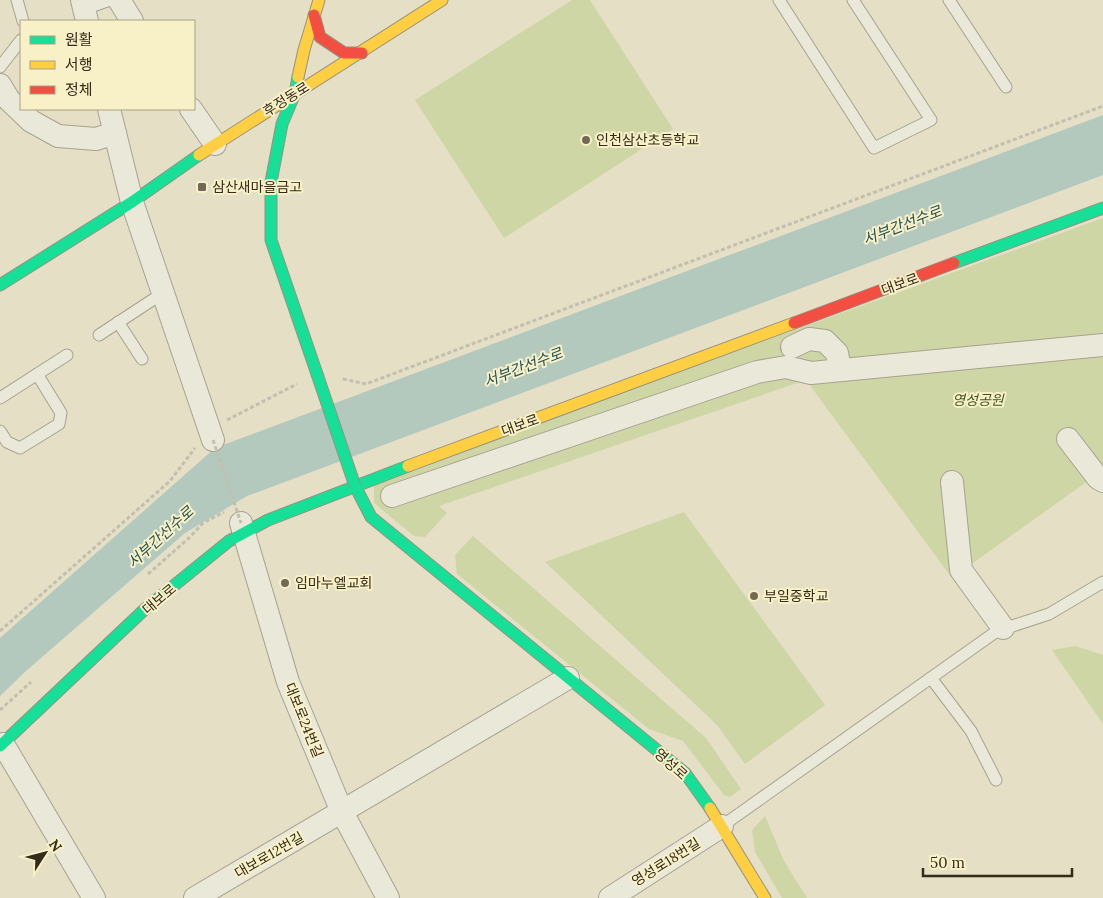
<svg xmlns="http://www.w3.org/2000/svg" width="1103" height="898" font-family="Lora,'Noto Sans KR',serif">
<rect width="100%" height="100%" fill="#e4dfc5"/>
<g fill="#cfd6a6">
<path d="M572 0H590L673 129 504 238 415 100Z"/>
<path d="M1103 218V470L952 578 806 380 439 506 447 513 425 537 414 536 374 503V483Z"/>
<path d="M684 512 825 705 745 764 717 725 545 562Z"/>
<path d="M473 536 706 738 741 789 730 797 724 795 683 741 649 729 457 574 455 555Z"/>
<path d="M1075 646 1103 655V724L1052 650Z"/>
<path d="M765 816 784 861 807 898H782L755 852 752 830Z"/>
</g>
<path fill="#b3c9be" d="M1103 115V175L247 496 185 533 26 671 0 696V638L215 448Z"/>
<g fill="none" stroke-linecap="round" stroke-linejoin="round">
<defs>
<g id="lane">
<path d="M17 0 23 21"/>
<path d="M779 0 874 148 931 120 853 0"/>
<path d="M949 0 1006 87"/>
<path d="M84 9 110 0"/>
<path d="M0 67 21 40"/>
<path d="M118 322 142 359"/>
<path d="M99 335 163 293"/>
<path d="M0 398 67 355"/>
<path d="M0 431 7 442 20 448 59 424 61 413 37 374"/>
<path d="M931 678 971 731 996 780"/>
<path d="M722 826 997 631 1049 614 1103 582"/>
</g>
<g id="street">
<path d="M82 0 87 21"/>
<path d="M119 0 132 21"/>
<path d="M0 85 9 100 31 121 58 136 96 139 115 133"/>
<path d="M109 109 132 202 213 440"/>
<path d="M191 109 215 144"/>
<path d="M792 347 809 339 825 341 837 353 840 370"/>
<path d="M1068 439 1098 478 1103 481"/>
<path d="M952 482 961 570 1003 628"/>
<path d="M392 496 757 372 786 367 811 373 1103 345"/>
<path d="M241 523 288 682 342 812 388 898"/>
<path d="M3 744 94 898"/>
<path d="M195 898 568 678"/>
<path d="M610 898 722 826"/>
</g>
<g id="fast">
<path d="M298 77 295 93 282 124 271 182V240L317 374"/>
<path d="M954 263 1103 208"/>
<path d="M0 285 132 202 199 155"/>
<path d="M355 486 371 517 685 773 710 808"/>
<path d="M0 746 145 609 229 541 268 520 408 466"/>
</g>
<g id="slow">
<path d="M298 77 304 50 319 0"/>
<path d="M199 155 442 0"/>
<path d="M408 466 794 323"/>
<path d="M710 808 765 898"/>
</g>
<g id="jam">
<path d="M314 15 320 37 344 53H362"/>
<path d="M794 323 954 263"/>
</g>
</defs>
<use href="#lane" stroke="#a8a290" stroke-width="13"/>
<use href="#street" stroke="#a8a290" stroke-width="24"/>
<use href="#fast" stroke="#979180" stroke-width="13"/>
<use href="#slow" stroke="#979180" stroke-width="13"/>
<use href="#jam" stroke="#979180" stroke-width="13"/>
<g stroke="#c3bfaf" stroke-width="3" stroke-dasharray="4 2.5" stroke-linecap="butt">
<path d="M343 379 366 384 1103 106"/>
<path d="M227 420 297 384"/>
<path d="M148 574 189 538 203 523 224 512"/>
<path d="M0 631 170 481 195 448"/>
<path d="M0 710 31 682"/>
</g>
<use href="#lane" stroke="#eae8d8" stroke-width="11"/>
<use href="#street" stroke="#eae8d8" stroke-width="22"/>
<use href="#fast" stroke="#16e098" stroke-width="11"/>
<use href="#slow" stroke="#ffcf43" stroke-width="11"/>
<use href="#jam" stroke="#f24e42" stroke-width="11"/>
<defs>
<path id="fast-bridge" d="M317 374 355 486"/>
</defs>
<use href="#fast-bridge" stroke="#979180" stroke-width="13" stroke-linecap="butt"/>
<path stroke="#c3bfaf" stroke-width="3" stroke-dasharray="4 2.5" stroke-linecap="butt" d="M213 440 241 523"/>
<use href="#fast-bridge" stroke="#16e098" stroke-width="11"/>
</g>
<g fill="#726a55" stroke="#f8f1c8" stroke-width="2">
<circle cx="586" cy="140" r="5"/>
<rect x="197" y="182" width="10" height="10" rx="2.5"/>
<circle cx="285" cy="583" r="5"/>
<circle cx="754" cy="596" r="5"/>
</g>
<g text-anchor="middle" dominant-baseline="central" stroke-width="4" stroke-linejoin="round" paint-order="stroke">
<g font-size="14" fill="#352b19" stroke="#f8f1c8">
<text transform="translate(286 99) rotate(-32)">후정동로</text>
<text transform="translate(900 284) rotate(-20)">대보로</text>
<text transform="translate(520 425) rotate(-20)">대보로</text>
<text transform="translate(159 599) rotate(-40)">대보로</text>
<text transform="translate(304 720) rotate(68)">대보로24번길</text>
<text transform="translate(671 764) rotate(42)">영성로</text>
<text transform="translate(269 855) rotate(-30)">대보로12번길</text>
<text transform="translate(666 862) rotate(-32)">영성로18번길</text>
</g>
<g font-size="14" fill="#352b19" stroke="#f8f1c8" text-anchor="start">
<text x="596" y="140">인천삼산초등학교</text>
<text x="212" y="187">삼산새마을금고</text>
<text x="295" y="583">임마누엘교회</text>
<text x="764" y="596">부일중학교</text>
</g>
<g font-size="14" font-style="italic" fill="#3e531e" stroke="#f8f1c8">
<text x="978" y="400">영성공원</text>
</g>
<g font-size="15" font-style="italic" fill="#275256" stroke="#f8f1c8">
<text transform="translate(902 225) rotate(-21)">서부간선수로</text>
<text transform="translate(523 367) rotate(-21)">서부간선수로</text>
<text transform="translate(160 537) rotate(-42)">서부간선수로</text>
</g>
</g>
<rect x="20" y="20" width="175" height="90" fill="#f8f1c8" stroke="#aaa282"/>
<rect x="30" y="36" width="25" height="8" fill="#16e098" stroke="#aaa282"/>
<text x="65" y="45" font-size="15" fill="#352b19">원활</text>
<rect x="30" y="61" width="25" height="8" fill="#ffcf43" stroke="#aaa282"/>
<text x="65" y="70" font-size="15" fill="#352b19">서행</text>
<rect x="30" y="86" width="25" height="8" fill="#f24e42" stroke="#aaa282"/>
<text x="65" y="95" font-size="15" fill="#352b19">정체</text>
<g transform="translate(45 853) rotate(54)" stroke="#f8f1c8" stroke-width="4" paint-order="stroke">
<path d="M0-4L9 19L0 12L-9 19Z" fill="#352b19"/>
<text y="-8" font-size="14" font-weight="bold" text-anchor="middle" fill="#352b19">N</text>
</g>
<path d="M923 868v8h149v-8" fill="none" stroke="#352b19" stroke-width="2.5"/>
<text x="930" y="868" font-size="15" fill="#352b19" stroke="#f8f1c8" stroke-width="4" paint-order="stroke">50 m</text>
</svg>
